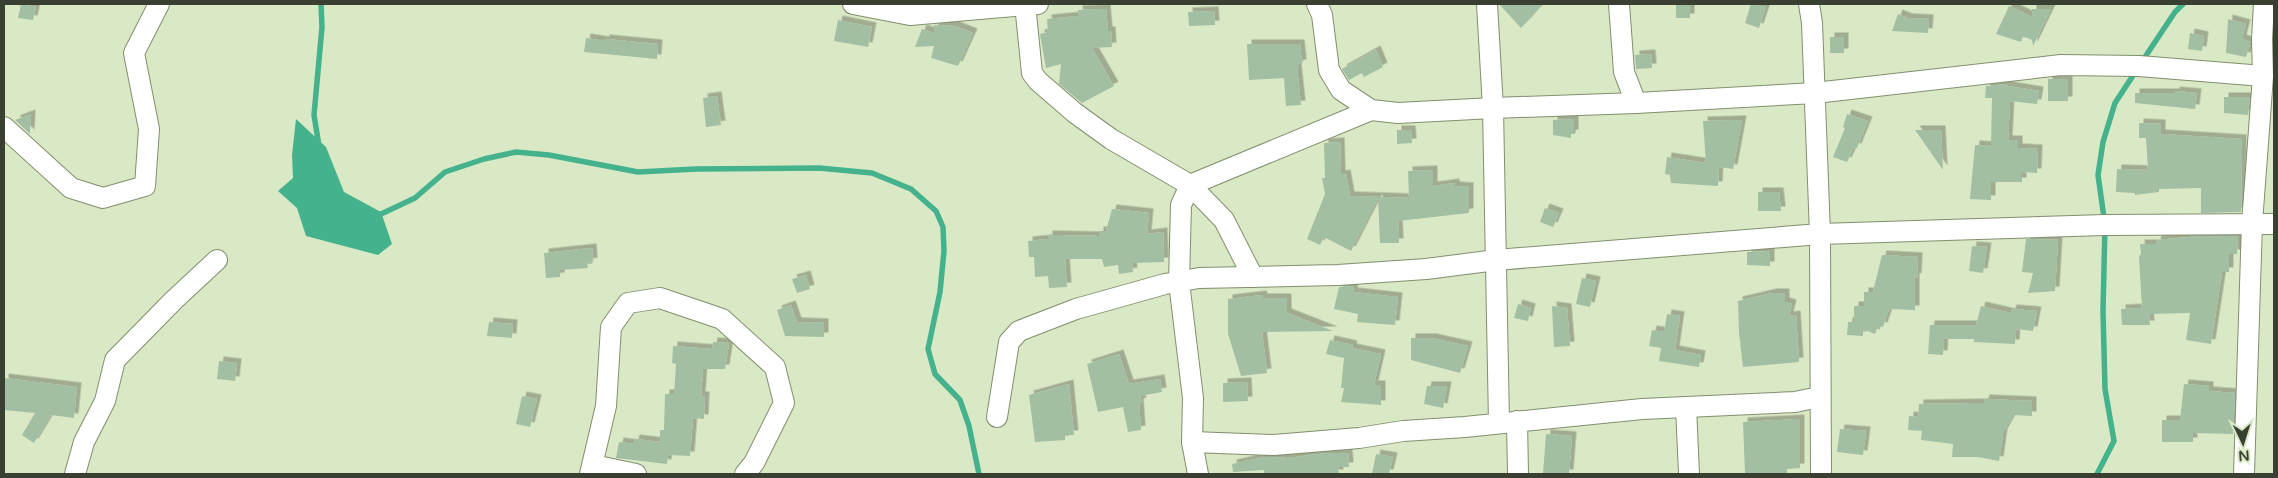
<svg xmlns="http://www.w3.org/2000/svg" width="2278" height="478" font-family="'Varela Round',sans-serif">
<defs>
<filter id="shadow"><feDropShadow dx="4.5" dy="-4.5" stdDeviation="0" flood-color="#0004"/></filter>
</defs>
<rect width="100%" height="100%" fill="#dae9c5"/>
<path fill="#43b28d" d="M296 119 326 147 344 192 381 212 392 244 378 255 306 236 297 208 278 191 293 178 292 155Z"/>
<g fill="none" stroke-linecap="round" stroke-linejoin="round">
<g stroke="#43b28d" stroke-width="5.5">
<path d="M2141 63 2175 12 2183 4"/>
<path d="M319 146 314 115 322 27 321 4"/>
<path d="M374 215 381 214 415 198 445 172 484 159 516 152 549 155 638 172 696 169 819 168 872 173 911 189 936 211 943 227 944 251 940 292 928 349 935 374 960 400 969 426 979 474"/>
<path d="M2097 474 2114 441 2105 389 2103 311 2105 225 2098 175 2103 142 2115 103 2136 71"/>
</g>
</g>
<g fill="#a2bfa4" filter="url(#shadow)">
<path d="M21 4 36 7 33 20 18 18Z"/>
<path d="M1499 4H1543L1521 28Z"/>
<path d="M1690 4V18H1676V5Z"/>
<path d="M1751 4 1766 7 1759 28 1745 23Z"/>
<path d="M2009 6 2032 17V9H2051L2033 46 2032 40 2023 36 2021 42 1996 34Z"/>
<path d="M1106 9 1108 31H1111L1112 47 1092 48 1114 86 1082 103 1059 84 1061 64 1046 68 1040 34 1048 32 1047 19 1079 16 1078 10Z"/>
<path d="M1214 11 1215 25 1189 26 1188 12Z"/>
<path d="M1898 14 1908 18 1929 19 1928 33 1892 31Z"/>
<path d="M2228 19 2246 24 2242 39 2250 42V44L2246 57 2226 53Z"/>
<path d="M838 20 872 27 868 47 834 41Z"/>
<path d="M934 25 955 26 973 33 958 66 931 58 934 46 915 47 922 29 934 33Z"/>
<path d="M2190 33 2204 36 2202 51 2188 49Z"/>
<rect x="1830" y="37" width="14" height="16"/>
<path d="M586 38 605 41V39L658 44 657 59 584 52Z"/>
<path d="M1247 44H1300L1302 64H1299L1297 68 1301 105 1286 106 1284 78 1249 80Z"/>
<path d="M1376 50 1383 67 1364 77 1362 73 1349 80 1342 69Z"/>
<path d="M1651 54 1652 68 1636 69 1635 55Z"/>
<rect x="2048" y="79" width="20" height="22"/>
<path d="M2008 84V86L2039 91 2037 104 2010 101 2008 140H2018V148L2038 149 2037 173 2022 172V182H1991V200L1970 199 1975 145 1991 146 1992 98H1985L1986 86Z"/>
<path d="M2175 91 2197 93 2195 109 2135 103V93H2175Z"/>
<path d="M717 96 721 125 706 127 703 98Z"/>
<path d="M2224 97H2250L2248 115 2224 113Z"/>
<path d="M31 114 30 134 15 120Z"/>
<path d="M1847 114 1868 121 1857 148 1854 147 1847 162 1833 157 1845 128 1843 127Z"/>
<path d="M1574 119V134H1571V138L1553 135V120Z"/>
<path d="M1742 120 1733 169 1719 167 1718 186 1671 183 1670 175 1665 174 1667 157 1706 163 1703 121Z"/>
<path d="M2139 123 2161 124V134L2242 139 2241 212 2201 213V188L2159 189V192L2135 195V193L2116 192 2117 169 2148 170 2146 138H2139Z"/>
<path d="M1397 130H1411L1412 143 1397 144Z"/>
<path d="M1915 130H1941L1943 170Z"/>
<path d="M1340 142 1341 175 1346 174 1350 196 1409 198 1408 171 1433 170V186L1455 183V186L1469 187V213L1398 221 1399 243H1380L1378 198 1351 251 1324 237 1320 245 1307 239 1325 194 1322 178H1325L1324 143Z"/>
<path d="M1758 192H1779L1781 211H1758Z"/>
<path d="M1545 208 1559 213 1553 227 1540 222Z"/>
<path d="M1112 209 1149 213 1147 234 1163 232 1164 262 1132 263 1133 272 1119 274 1118 265 1104 267 1102 259H1065L1067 287 1049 288 1048 276 1035 277 1034 257H1029L1028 241 1048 239V235L1099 236V231H1106Z"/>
<path d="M2201 236H2238L2237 254H2229V272H2222L2211 344 2186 340 2190 313 2149 314 2150 325H2122L2121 309 2142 308 2139 257 2141 253 2140 244H2156L2157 240Z"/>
<path d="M2026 239 2058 240 2055 291 2028 293 2033 273 2022 272Z"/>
<path d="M1972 246 1987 247 1983 273 1969 271Z"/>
<path d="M592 248 593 262 587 263 588 268 560 270V277L546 278 544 253Z"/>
<path d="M1770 251V266L1747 265V252Z"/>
<path d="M1882 255 1918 257 1917 278 1915 277V310L1889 309 1883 327 1878 326 1875 334 1863 329V336L1847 335 1848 322H1854V306H1864V292H1873Z"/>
<path d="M806 275 810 289 797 293 792 279Z"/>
<path d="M1582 278 1596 281 1590 307 1576 304Z"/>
<path d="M1350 286 1354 287 1353 292 1398 297 1395 325 1357 322 1358 314 1334 309 1339 287Z"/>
<path d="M1772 293H1785V302L1792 304 1789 316 1796 315 1799 362 1743 367 1739 333 1738 301Z"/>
<path d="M1262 295 1263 298H1287V313L1333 331 1262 332 1267 373 1241 376 1228 334V299Z"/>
<path d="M1518 304 1531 308 1528 321 1514 318Z"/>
<path d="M791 305 797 322 824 323V337L785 336 777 310Z"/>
<path d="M1552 306 1567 308 1570 346 1554 347Z"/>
<path d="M1981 306 2011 313 2012 309 2037 311 2033 331 2016 329 2015 344 1974 342V339H1944L1943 355 1928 354 1930 325H1976Z"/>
<path d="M1667 314 1680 316 1675 350 1701 355 1699 367 1659 361 1661 348 1649 346 1652 330 1664 332Z"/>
<path d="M489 322 513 324 512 338 487 336Z"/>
<path d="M1411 338H1432L1468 346 1460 373 1411 360Z"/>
<path d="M1330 340 1353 345 1352 348 1381 354 1374 385H1381V405L1341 402 1344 388H1341L1344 358 1326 354Z"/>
<path d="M713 342 729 343 725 369H703L701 396H705L704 419 693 418 690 456 668 455 667 464 616 458 619 442 634 444 635 439 660 442V430H664L665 394H674L676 364 672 363 673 346 712 349Z"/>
<path d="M1119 354 1129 384 1160 379 1162 392 1140 396 1142 402 1139 403 1141 430 1128 432 1123 407 1098 412 1087 364Z"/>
<path d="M219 361 237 363 235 381 217 379Z"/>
<path d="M4 378 77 387 74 418 51 415 34 443 22 435 35 413 4 410Z"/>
<path d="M1247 382 1248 401 1223 402V383Z"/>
<path d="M1069 384 1074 435H1065V440L1035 442 1029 395Z"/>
<path d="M2184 384 2209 386V391L2235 393 2233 434 2193 433V442H2162V420H2180Z"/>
<path d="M1427 386H1447L1443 408 1424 404Z"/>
<path d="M522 396 537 399 530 427 516 424Z"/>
<path d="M1985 399 2032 401V416L2013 415 2007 426 2003 433 1999 461 1978 457H1952L1953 444 1921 440 1922 431 1908 430 1909 416 1918 417 1919 404 1984 403Z"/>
<path d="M1800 419V468L1787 469V473L1745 474 1743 422Z"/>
<path d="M1840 429 1866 431 1863 455 1837 452Z"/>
<path d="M1546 434 1572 436 1569 474H1543Z"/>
<path d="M1327 453H1348L1349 467H1338L1339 474H1264V470L1233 472 1232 464 1264 457 1288 458Z"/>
<path d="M1376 454 1393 457 1389 474H1372Z"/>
</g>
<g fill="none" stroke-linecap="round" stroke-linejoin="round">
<defs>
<g id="minor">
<path d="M853 4 910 15 1038 4"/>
<path d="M1025 4 1032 73 1038 81 1075 113 1111 139 1190 185 1224 220 1253 277"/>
<path d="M1317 4 1322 15 1329 70 1341 90 1371 110 1398 113 1493 108 1636 103 1815 93 2061 65 2139 66 2263 76"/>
<path d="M1487 4 1493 108 1499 423"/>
<path d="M1619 4 1624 72 1636 103"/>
<path d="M1809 4 1812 23 1820 234 1821 474"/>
<path d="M4 127 71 188 103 198 145 186 149 129 134 53 159 4"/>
<path d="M1686 407 1689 474"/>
<path d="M997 417 1009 342 1019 331 1076 309 1165 284 1199 278 1338 275 1426 269 1496 260 1820 234 2105 225 2274 224"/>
<path d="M1517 421 1518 474"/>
<path d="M1192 442 1274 445 1359 438 1403 431 1465 427 1642 409 1795 402 1819 397"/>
<path d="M593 465 636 474"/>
<path d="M75 474 84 442 105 401 115 360 174 300 217 260"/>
<path d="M590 474 606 406 611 327 628 303 660 298 722 319 775 367 784 403 754 463 745 474"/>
<path d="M1198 474 1192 442 1193 398 1179 282 1181 205 1190 185 1371 110"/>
<path d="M2244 474 2252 223 2263 76 2262 39 2264 4"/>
</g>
</defs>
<use href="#minor" stroke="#818f6e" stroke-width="22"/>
<use href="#minor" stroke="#fff" stroke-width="20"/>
</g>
<rect width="2278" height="478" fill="none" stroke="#393f31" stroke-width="10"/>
<g transform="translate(2243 443) rotate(176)" stroke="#dae9c5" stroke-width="4" paint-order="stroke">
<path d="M0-4L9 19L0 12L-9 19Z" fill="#393f31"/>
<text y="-8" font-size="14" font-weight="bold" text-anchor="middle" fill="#393f31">N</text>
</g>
</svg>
